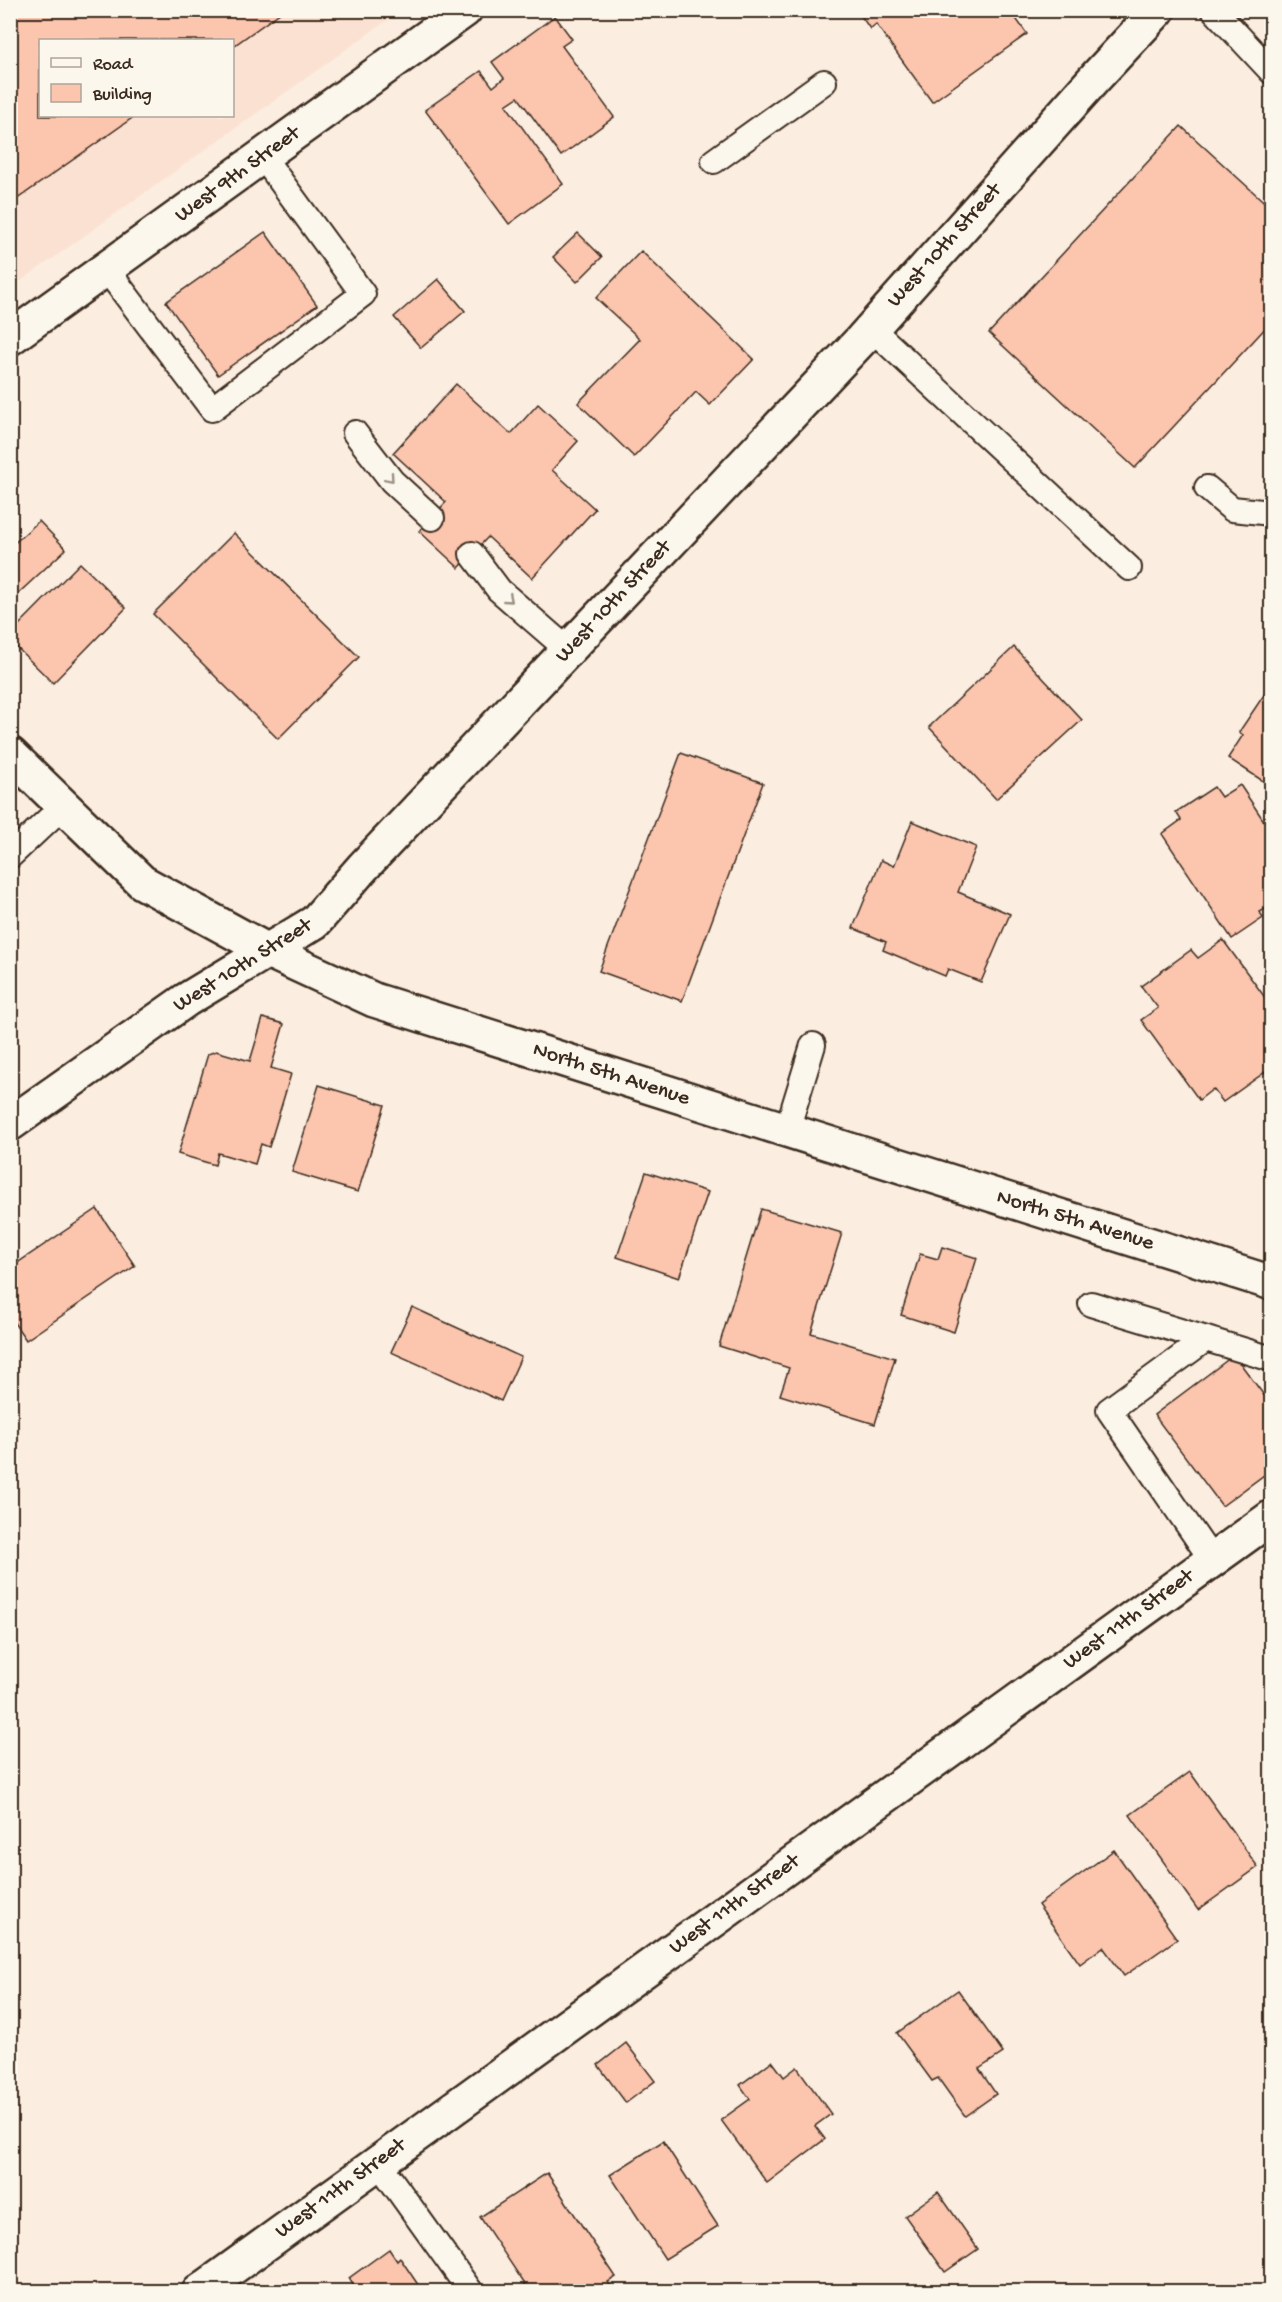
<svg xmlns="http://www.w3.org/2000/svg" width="1282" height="2302" font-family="'Gochi Hand',sans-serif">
<rect width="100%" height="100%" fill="#fbede0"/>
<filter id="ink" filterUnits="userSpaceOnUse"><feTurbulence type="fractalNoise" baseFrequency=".0167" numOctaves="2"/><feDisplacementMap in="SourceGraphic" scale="12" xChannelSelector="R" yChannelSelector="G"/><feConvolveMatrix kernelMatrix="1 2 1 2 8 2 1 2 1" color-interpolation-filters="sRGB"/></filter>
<g filter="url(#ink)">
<path fill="#fbe1d1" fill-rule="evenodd" d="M11 11H400L11 288ZM40 40H232V116H40Z"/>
<g fill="#fbc5ae" stroke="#3b2a1e" stroke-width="1.5">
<path d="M10 10H284L232 47V40H40V116H135L10 204Z"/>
<path d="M857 10H1010L1027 34 932 102 876 24 870 29Z"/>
<path d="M555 16 572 39 562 46 614 117 561 156 518 97 506 105 563 184 509 224 425 110 481 71 493 87 504 78 492 62Z"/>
<path d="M1181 126 1272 209V321L1135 468 989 333Z"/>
<path d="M265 232 317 305 218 375 166 302Z"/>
<path d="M578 233 602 257 577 282 553 257Z"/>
<path d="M641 251 754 359 710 405 696 392 634 457 578 403 640 339 596 298Z"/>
<path d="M438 279 465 311 421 348 394 317Z"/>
<path d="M456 384 511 434 538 404 578 441 552 470 595 509 532 578 488 537 459 568 419 531 446 502 393 453Z"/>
<path d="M39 521 66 549 10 601V547Z"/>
<path d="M234 533 359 657 278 739 153 614Z"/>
<path d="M80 563 126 608 53 683 10 641V634Z"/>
<path d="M1014 647 1082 720 996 799 929 727Z"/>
<path d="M1272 683V787L1228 758 1243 735 1239 732Z"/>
<path d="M681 753 763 783 682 1001 599 971Z"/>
<path d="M1240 785 1272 833V905L1260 912 1263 918 1232 939 1162 834 1181 820 1176 812 1214 787 1221 797Z"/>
<path d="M912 821 976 847 958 892 1010 914 981 982 948 969 945 976 883 950 886 942 853 928 881 860 894 866Z"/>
<path d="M1223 940 1272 1007V1046L1265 1051 1272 1059V1067L1223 1102 1213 1089 1199 1100 1141 1020 1158 1008 1141 986 1191 950 1198 958Z"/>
<path d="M263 1018 284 1024 271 1068 291 1074 269 1147 261 1144 255 1164 218 1153 215 1165 178 1154 208 1054 216 1051 250 1061Z"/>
<path d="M319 1085 385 1105 358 1192 292 1172Z"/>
<path d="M646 1172 708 1192 679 1278 617 1257Z"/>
<path d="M97 1209 135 1266 26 1340 10 1317V1268Z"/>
<path d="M761 1209 842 1233 811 1333 895 1358 875 1424 780 1395 789 1368 719 1346Z"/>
<path d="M942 1247 977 1258 954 1332 901 1315 920 1254 938 1259Z"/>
<path d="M412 1307 521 1357 501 1401 391 1352Z"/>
<path d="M1234 1355 1272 1406V1469L1222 1506 1154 1415Z"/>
<path d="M1190 1772 1258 1867 1198 1910 1130 1815Z"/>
<path d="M1114 1850 1177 1939 1124 1976 1103 1947 1080 1964 1038 1905Z"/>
<path d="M958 1990 1003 2053 979 2069 996 2094 965 2116 938 2078 932 2081 897 2033Z"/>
<path d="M626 2043 655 2081 626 2103 598 2065Z"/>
<path d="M772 2061 784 2077 797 2067 831 2114 815 2126 825 2139 767 2183 721 2120 750 2099 740 2085Z"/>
<path d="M663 2141 718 2226 665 2259 610 2175Z"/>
<path d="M547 2173 616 2277 608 2282 614 2292H530L480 2217Z"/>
<path d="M938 2192 978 2249 945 2272 905 2216Z"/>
<path d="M389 2249 397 2261 400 2258 423 2292H354L356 2290 349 2278Z"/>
</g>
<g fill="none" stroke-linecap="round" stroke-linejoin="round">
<defs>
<g id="service">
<path d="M1214 10 1272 72"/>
<path d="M714 161 824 82"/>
<path d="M107 270 212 409 363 294 263 157"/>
<path d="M871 328 1129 568"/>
<path d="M355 433 392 481 432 518"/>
<path d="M1207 488 1232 509 1272 513"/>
<path d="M472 554 499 590 568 650"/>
<path d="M10 856 64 805"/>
<path d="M787 1130 813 1045"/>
<path d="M1091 1304 1272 1359"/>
<path d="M1206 1339 1109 1410 1212 1560"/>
<path d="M378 2162 471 2292"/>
</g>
<g id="minor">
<path d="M10 338 465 10"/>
<path d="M199 2292 1272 1517"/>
</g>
<g id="tertiary">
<path d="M10 754 142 882 268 951 374 1000 1272 1283"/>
<path d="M10 1124 186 1000 315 922 363 867 862 339 1094 79 1158 10"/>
</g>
</defs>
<use href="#service" stroke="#3b2a1e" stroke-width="28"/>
<use href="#minor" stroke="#3b2a1e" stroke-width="38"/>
<use href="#tertiary" stroke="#3b2a1e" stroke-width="38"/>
<use href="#service" stroke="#fbf7ec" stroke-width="24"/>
<use href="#minor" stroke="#fbf7ec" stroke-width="33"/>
<use href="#tertiary" stroke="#fbf7ec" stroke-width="33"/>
</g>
<defs><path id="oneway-chevron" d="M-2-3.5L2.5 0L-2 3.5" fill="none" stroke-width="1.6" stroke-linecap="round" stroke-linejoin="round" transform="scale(1.5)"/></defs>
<g stroke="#9b9085">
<use href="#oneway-chevron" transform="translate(390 478) rotate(49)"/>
<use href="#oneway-chevron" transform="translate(509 599) rotate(41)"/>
</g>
</g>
<g text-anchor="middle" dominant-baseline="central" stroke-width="5" stroke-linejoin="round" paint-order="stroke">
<g font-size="22" fill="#3b2a1e" stroke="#fbf7ec">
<text transform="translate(238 175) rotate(-36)">West 9th Street</text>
<text transform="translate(945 246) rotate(-48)">West 10th Street</text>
<text transform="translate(614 602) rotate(-47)">West 10th Street</text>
<text transform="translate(243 966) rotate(-32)">West 10th Street</text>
<text transform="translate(611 1075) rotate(18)">North 5th Avenue</text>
<text transform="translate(1075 1221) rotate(17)">North 5th Avenue</text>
<text transform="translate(1129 1620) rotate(-36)">West 11th Street</text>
<text transform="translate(735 1905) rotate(-36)">West 11th Street</text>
<text transform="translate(341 2189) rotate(-36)">West 11th Street</text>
</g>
</g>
<rect width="1282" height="2302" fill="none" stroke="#fbf7ec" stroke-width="36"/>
<rect x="18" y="18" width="1246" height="2266" fill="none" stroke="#3b2a1e" stroke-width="2" filter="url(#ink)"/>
<rect x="39" y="39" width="195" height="78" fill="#fbf7ec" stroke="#aea59a" stroke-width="1.5"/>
<rect x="51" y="58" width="30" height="9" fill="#fbf7ec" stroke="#aea59a" stroke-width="1.5"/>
<text x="93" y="69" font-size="18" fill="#3b2a1e">Road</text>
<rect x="51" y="84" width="30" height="18" fill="#fbc5ae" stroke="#aea59a" stroke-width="1.5"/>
<text x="93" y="99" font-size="18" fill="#3b2a1e">Building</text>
</svg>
